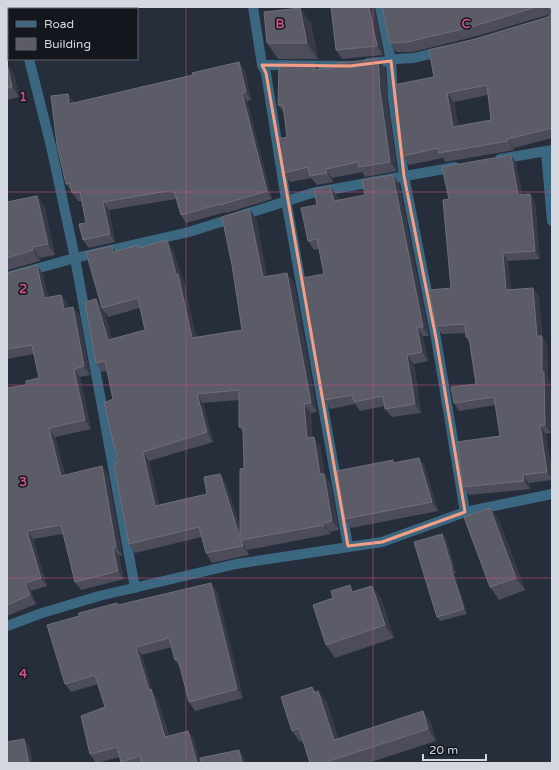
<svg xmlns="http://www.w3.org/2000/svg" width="559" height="770" font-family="'Varela Round',sans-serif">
<rect width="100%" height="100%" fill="#272e3b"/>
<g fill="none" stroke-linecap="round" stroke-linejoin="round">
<g stroke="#3b6781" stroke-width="10">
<path d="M18 7V9"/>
<path d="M253 7 262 65 266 73 286 200 348 546"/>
<path d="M380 7 391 61 393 98 404 176 436 338 465 512"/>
<path d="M29 59 51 146 75 258 135 588"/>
<path d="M368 63 391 61 396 59 414 58 442 51"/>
<path d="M262 65 350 66"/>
<path d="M546 152 552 221"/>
<path d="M500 159 552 150"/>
<path d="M7 277 75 258 189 232 312 193 455 167"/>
<path d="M7 626 42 613 99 596 236 564 382 542 465 512 552 494"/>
</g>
</g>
<g fill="#4d4c5a" fill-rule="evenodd">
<path d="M382 7H552V138L514 148V150L445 162 443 158 409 165 403 156 434 77 475 39 548 17 551 14 477 36 413 52H396L390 43ZM488 95 491 120 458 126 454 102Z"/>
<path d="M300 8 311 24 318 59H278L267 43Z"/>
<path d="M374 8 383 55 342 59 336 50Z"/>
<path d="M378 59 385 68 387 99 397 171 365 177 362 172 332 178 333 182 317 185 311 178 290 182 283 173 287 137 284 113 278 105 314 63 319 69Z"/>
<path d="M239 62 245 70 251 100 247 101 272 199 226 213V212L186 223 181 215 176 199 109 210 115 242 89 248 83 240 86 223 82 201H78L66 184 68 94 74 102V103L193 75Z"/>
<path d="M7 64 14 74 19 97 7 100Z"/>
<path d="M511 155 516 163 522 194H530L535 202 540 259 508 261 511 289 539 296 542 336 547 344 548 378 550 381 551 433 546 434 552 473V480L529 483 530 489 469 495 463 487 500 436 496 405 459 411 454 403 476 384 469 342 466 337V333L442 334 436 326 451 288 449 199Z"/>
<path d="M393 175 399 184 429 336H423L428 361 414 364 421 413 392 417 385 409V406L360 411 355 404 330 409 324 400V274L319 249 314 250 308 241 317 205 330 186 336 195 338 200 365 195Z"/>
<path d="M37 196 44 206 55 255 40 258V261L8 270 7 268V202Z"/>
<path d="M256 218 267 276 294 283 317 412 311 413 312 437 320 446 325 476 330 483 339 530 330 532 331 534 247 550 249 555 212 563 206 553 202 537 135 553 129 544 118 462 113 399 107 371 102 372 96 363 101 305 116 251 138 245 140 248 173 250 182 279 184 283 196 337 242 330ZM140 308 145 330 112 339 104 311 108 317ZM239 400V427L244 433V468L240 527 226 483 220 474 207 494 159 505 149 461 213 442 203 403Z"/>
<path d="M43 274 48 298 61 295 67 303 68 308 79 315 90 375 80 377 91 429 55 437 65 475H108L122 556H119L124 579 81 590 75 582 63 534 33 539 47 586 31 591 36 604 7 616V388L26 385 39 378 34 354 7 359V287Z"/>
<path d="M419 458 425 467 438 511 351 528 345 519 393 460 394 463Z"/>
<path d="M490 508 499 520 525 590 499 600 490 587Z"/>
<path d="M442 534 446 538 456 573H454L467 614 440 621 437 617Z"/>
<path d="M217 591 243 698 195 711 189 702 180 667 175 660 172 647 142 655 152 691 157 698 169 736 188 731 194 740 200 763H122L120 757 96 763 90 754 105 707 98 684 71 692 65 684 119 605Z"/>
<path d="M354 591 381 598 394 638 335 658 326 645Z"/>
<path d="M312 687 316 692 318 691 327 703 338 739 423 711 431 723 436 741 368 763H310L303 741 300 742 292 731Z"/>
</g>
<g fill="#383a48">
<path d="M123 7H129V9H124Z"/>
<path d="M369 7H374L383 55 377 46Z"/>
<path d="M300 8 311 24 318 59 307 43Z"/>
<path d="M378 59 385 68 387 99 397 171 390 162 380 90Z"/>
<path d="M239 62 245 70 251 100 246 92Z"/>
<path d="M314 63 321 72 315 70Z"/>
<path d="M7 64 14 74 19 97 12 87Z"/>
<path d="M242 93 247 101 272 199 267 191Z"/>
<path d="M447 93 454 102 460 136 453 127Z"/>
<path d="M68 94 74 102 75 112 69 104Z"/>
<path d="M507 139 514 148V150L508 141Z"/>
<path d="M511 155 516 163 524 203 518 195Z"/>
<path d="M326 169 332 178 333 182 327 173Z"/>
<path d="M393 175 399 184 429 336 423 327Z"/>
<path d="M330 186 336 195 340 210 334 201Z"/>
<path d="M530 194 535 202 540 259 535 251Z"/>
<path d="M37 196 44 206 55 255 48 244Z"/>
<path d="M103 202 109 210 115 242 110 234Z"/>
<path d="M249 209 256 218 269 286 263 277Z"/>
<path d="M167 240 173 250 182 279 184 283 198 347 192 338 176 274Z"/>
<path d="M112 246 118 255 113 252Z"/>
<path d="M32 247 40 258V261L33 250Z"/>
<path d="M503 253 508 261 512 298 506 290Z"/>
<path d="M37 265 43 274 50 307 44 298Z"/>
<path d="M287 273 294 283 317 412 311 403Z"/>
<path d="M533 288 539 296 542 338V336L547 344 548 378 550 381 551 433 545 425 537 336Z"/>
<path d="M61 295 67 303 70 318 64 309Z"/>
<path d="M96 299 103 308H102L104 311 115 349 108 340Z"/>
<path d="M73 307 79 315 90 375 84 366Z"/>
<path d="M417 327 423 336 428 361 422 352Z"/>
<path d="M407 355 414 364 421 413 415 404Z"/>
<path d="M74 369 80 377 91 429 85 420Z"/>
<path d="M197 394 203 403 213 442 207 432Z"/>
<path d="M304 404 311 413 313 447 307 438Z"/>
<path d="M540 425 546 434 552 473V478L547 472Z"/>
<path d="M49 428 55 437 67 484 61 476Z"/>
<path d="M314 437 320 446 325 476 330 483 339 530 332 521 320 474Z"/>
<path d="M143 452 149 461 162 515 155 506Z"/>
<path d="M419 458 425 467 438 511 432 502Z"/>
<path d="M102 466 108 475 122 556 116 547Z"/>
<path d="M220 474 226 483 244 540 240 538Z"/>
<path d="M523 475 529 483 530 489 524 481Z"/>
<path d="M490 508 499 520 525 590 516 578Z"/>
<path d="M324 523 330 532 331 534 324 525Z"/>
<path d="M27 531 33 539 47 586 41 578Z"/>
<path d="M442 534 446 538 456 573 452 568Z"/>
<path d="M241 540 247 550 249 555 243 546Z"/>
<path d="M113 548 119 556 124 579 118 571Z"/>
<path d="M451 569 454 573 467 614 464 609Z"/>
<path d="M25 583 31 591 36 604 30 595Z"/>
<path d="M211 583 217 591 243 698 237 689Z"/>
<path d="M372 586 381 598 394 638 385 625Z"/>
<path d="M136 647 142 655 152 691 157 698 171 746 165 737 149 690Z"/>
<path d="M318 691 327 703 343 752 334 740Z"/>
<path d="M423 711 431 723 436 741 428 729Z"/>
<path d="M188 731 194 740 200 763H197Z"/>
<path d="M24 739 30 747 33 763H29Z"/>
<path d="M239 750 245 759 246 763H242Z"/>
</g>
<g fill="#5b5c68" stroke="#6e6f7b" fill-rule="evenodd">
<path d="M30 7H123L124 9H30Z"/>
<path d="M331 7H369L377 46 336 50Z"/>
<path d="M382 7H536L471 27 407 42 390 43Z"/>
<path d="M550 7H552V128L507 139 508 141 439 153 438 148 403 156 393 85 434 77 429 50 475 39 548 17 552 13ZM487 85 491 120 453 127 447 93Z"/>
<path d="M300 8 307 43H267L264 12Z"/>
<path d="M378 59 380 90 390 162 359 167 358 162 326 169 327 173 310 176 308 167 283 173 278 139 287 137 283 105H278L279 63H314L315 70 338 67 337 63Z"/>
<path d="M239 62 246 92 242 93 267 191 220 205V204L181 215 174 190 103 202 110 234 83 240 79 224 86 223 80 192 72 193 70 183 66 184 57 145 51 96 68 94 69 104 193 75 192 73Z"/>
<path d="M7 64 12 87 7 88Z"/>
<path d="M511 155 518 195 530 194 535 251 503 253 506 290 533 288 537 336H542V372H544L545 425H540L547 472 523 475 524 481 463 487 457 442 500 436 494 397 454 403 451 387 476 384 469 337H466L465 324 436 326 429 290 451 288 443 200 449 199 442 167Z"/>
<path d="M393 175 423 327H417L422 352 407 355 415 404 385 409 383 396 354 402 352 395 324 400 302 278 324 274 317 239 308 241 301 208 317 205 314 189 330 186 334 201 365 195 362 180Z"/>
<path d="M37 196 48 244 32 247 33 250 7 258V202Z"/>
<path d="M249 209 263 277 287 273 311 403 304 404 307 438 314 437 320 474H324L332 521 324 523V525L241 540 243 546 206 553 199 527 129 544 114 463 118 462 104 403 113 399 105 361 96 363 85 302 96 299 108 340 145 330 138 298 102 308 86 252 112 246 113 252 138 245 139 248 167 240 176 274H178L192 338 242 330 232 265 222 217ZM239 390V427H243L244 468 240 469V538L220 474 204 477 207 494 155 506 143 452 207 432 197 394Z"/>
<path d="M37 265 44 298 61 295 64 309 73 307 84 366 74 369 85 420 49 428 61 476 102 466 116 547 113 548 118 571 75 582 61 525 27 531 41 578 25 583 30 595 7 605V388L26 385V381L39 378 32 345 7 349V287H8L7 283V273Z"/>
<path d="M419 458 432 502 345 519 337 471 393 460V463Z"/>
<path d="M490 508 516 578 490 587 464 517Z"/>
<path d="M442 534 452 568 451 569 464 609 437 617 414 542Z"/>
<path d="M211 583 237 689 189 702 178 659 175 660 169 638 136 647 149 690 151 689 165 737 188 731 197 763H141L140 756 121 762 117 747 90 754 81 716 105 707 95 675 65 684 47 625 79 616V613L117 603 118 605Z"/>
<path d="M350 585 352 592 372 586 385 625 326 645 313 605 333 598 331 591Z"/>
<path d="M312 687 314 693 318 691 334 740 423 711 428 729 329 761 330 763H310L299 728 292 731 281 697Z"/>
<path d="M24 739 29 763H7V742Z"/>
<path d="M239 750 242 763H201L200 758Z"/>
</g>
<path fill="none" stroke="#f49e86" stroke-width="3" stroke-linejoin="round" d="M391 61 404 176 436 338 465 512 382 542 348 546 266 73 262 65 350 66Z"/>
<path fill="none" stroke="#c75283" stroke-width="1" stroke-opacity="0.55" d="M186 7V763M373 7V763M7 192H552M7 385H552M7 578H552"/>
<g font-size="13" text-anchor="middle" font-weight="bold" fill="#c75283" stroke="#13161c" stroke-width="3" stroke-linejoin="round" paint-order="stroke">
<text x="280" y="28">B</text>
<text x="466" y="28">C</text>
<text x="23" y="101">1</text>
<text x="23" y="293">2</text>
<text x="23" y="486">3</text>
<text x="23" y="678">4</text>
</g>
<rect width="559" height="770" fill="none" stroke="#d3d8e0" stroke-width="16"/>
<rect x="8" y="8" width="130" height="52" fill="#13161c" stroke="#60646a"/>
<rect x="16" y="21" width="20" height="6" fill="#3b6781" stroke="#60646a"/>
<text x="44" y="28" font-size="12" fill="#d3d8e0">Road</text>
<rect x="16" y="38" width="20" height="12" fill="#5b5c68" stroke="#60646a"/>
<text x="44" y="48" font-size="12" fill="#d3d8e0">Building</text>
<path d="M423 754v6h63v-6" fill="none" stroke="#d3d8e0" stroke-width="2"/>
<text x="429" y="754" font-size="12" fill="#d3d8e0" stroke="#13161c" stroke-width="3" paint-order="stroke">20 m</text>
</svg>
